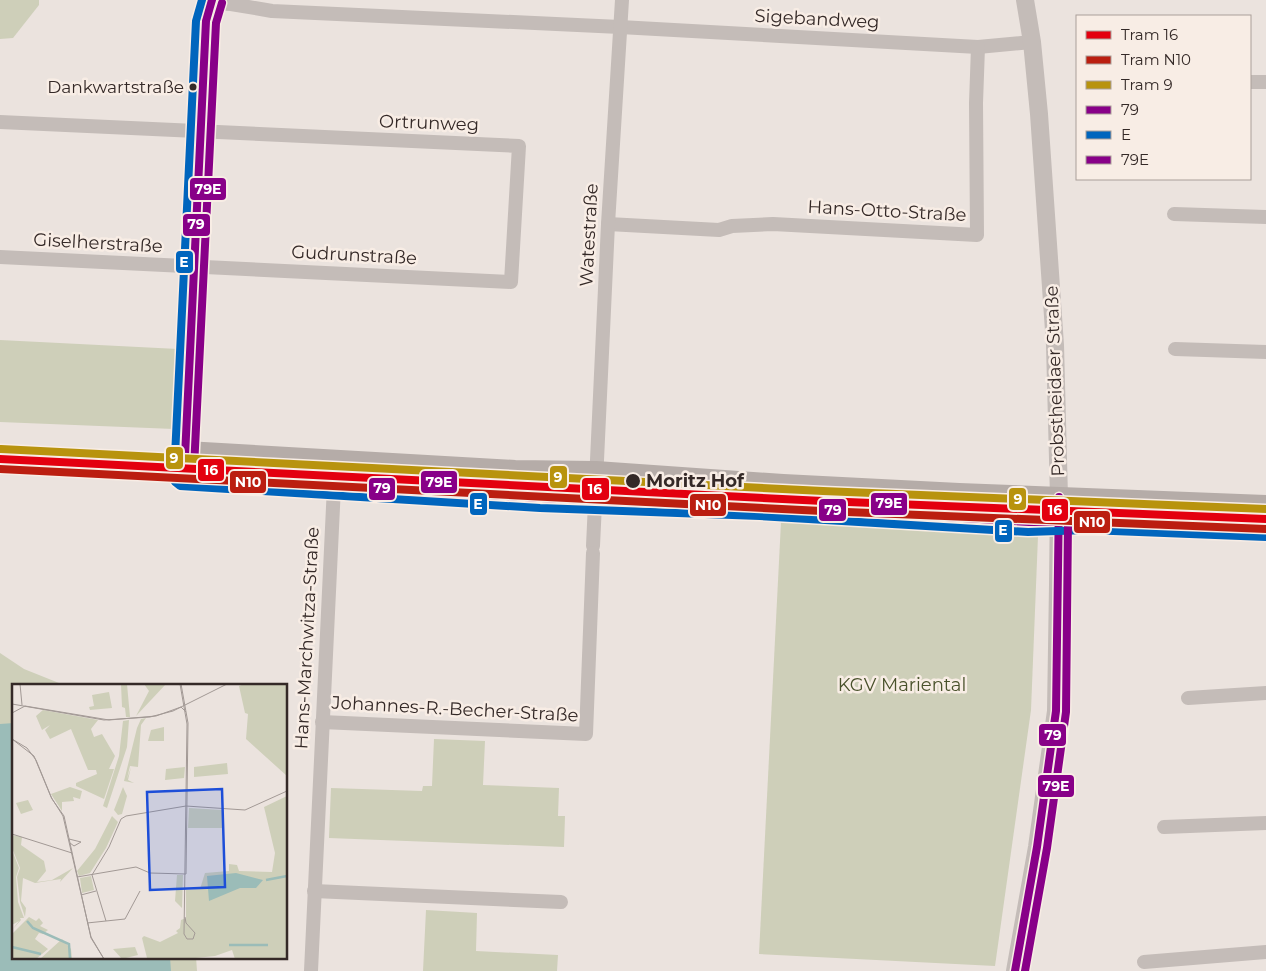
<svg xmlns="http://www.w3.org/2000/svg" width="1266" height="971" font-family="Montserrat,sans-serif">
<rect width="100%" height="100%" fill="#ebe3de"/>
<g fill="#cecfb9">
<path d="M0 0H39V5L13 38 0 39Z"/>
<path d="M0 340 178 349 174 429 0 422Z"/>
<path d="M781 522 1038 536 1031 710 995 966 759 954Z"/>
<path d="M0 653 24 669 64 685H14V957H196L197 971H0Z"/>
<path d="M434 739 485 741 483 785 559 788 558 816H565L564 847 329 838 331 788 422 791 423 786H432Z"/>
<path d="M426 910 477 913 476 951 558 955 557 971H423Z"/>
</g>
<path fill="#9bbcb8" d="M14 723V957H170L171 971H0V724Z"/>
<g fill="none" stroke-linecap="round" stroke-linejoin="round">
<g stroke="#c4bcb8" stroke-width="14">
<path d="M210 3 231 4 272 11 620 27 978 47 1032 42"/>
<path d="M1250 82H1266"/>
<path d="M0 122 519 146 511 282 0 257"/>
<path d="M1174 214 1266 217"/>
<path d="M608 224 719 230 732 226 773 224 977 235 976 103 978 47"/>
<path d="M1175 349 1266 352"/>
<path d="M593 546 608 224 622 0"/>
<path d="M1188 698 1266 693"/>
<path d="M322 722 586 734 593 553"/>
<path d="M1164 827 1266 823"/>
<path d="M314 891 561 902"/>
<path d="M1144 962 1266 952"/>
<path d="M311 971 334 486"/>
</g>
<path stroke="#c4bcb8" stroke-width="18" d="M1015 971 1037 847 1056 711 1058 585 1059 497 1055 345 1039 114 1032 42 1025 0"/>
<g stroke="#b5aca8" stroke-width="20">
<path d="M210 3 206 21 184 477 541 498 760 506 1029 522H1058L1088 520 1266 527"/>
<path d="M186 451 515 470 596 471 783 484 959 493 1266 505"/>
</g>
<defs>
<g id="bus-1">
<path d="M212 0 206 21 184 477 541 498 760 506 1029 522H1058"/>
<path d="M1015 971 1037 847 1056 711 1059 497"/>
</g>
<path id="bus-2" d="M202 0 196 21 174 477 175 482 180 486 540 508 760 516 1028 532 1088 530 1266 537"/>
<path id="bus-3" d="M222 3 216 23 194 468 541 488 761 496 1029 512H1059L1066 516 1068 522 1066 712 1047 848 1025 971"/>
</defs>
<use href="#bus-1" stroke="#f8ede5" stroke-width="11"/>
<use href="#bus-2" stroke="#f8ede5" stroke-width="11"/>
<use href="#bus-3" stroke="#f8ede5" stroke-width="11"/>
<use href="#bus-1" stroke="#808" stroke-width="8"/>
<use href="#bus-2" stroke="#0065bd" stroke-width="8"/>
<use href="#bus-3" stroke="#808" stroke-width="8"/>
<defs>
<path id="tram-1" d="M0 459 823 501 1266 519"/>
<path id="tram-2" d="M0 469 822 511 1266 529"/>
<path id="tram-3" d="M1 449 823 491 1266 509"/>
</defs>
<use href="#tram-1" stroke="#f8ede5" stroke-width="11"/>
<use href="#tram-2" stroke="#f8ede5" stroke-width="11"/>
<use href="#tram-3" stroke="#f8ede5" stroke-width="11"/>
<use href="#tram-1" stroke="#e3000f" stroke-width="8"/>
<use href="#tram-2" stroke="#bb1e10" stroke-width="8"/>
<use href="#tram-3" stroke="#b8930e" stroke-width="8"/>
</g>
<g fill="#342927" stroke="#f8ede5" stroke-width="2">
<circle cx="193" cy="87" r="4.5"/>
<circle cx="633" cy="481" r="8"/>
</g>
<g text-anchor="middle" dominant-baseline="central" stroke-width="5" stroke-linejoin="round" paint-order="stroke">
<g font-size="17" fill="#342927" stroke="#f8ede5" text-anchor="end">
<text x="184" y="87">Dankwartstraße</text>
</g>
<g font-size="18" fill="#342927" stroke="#f8ede5">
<text transform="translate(817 19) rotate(3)">Sigebandweg</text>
<text transform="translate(429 123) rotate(2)">Ortrunweg</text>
<text transform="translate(887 211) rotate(3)">Hans-Otto-Straße</text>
<text transform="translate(589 235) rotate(-87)">Watestraße</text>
<text transform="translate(98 243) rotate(3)">Giselherstraße</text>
<text transform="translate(354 255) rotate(3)">Gudrunstraße</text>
<text transform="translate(1055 381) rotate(-92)">Probstheidaer Straße</text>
<text transform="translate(307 638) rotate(-87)">Hans-Marchwitza-Straße</text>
<text transform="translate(455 709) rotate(3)">Johannes-R.-Becher-Straße</text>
</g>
<g font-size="18" font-weight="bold" fill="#342927" stroke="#f8ede5" text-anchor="start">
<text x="646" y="481">Moritz Hof</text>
</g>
<g font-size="18" fill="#49512b" stroke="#f8ede5">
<text x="902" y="685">KGV Mariental</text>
</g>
</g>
<g transform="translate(12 684)">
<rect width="275" height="275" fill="#ebe3de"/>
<path d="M109 0H115L118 33H114L113 24 110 23ZM132 0H154L124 32 137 7ZM232 0H275V92L234 55 236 30 233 29 227 2ZM97 8 100 24 78 26 77 23 82 22 80 11ZM31 26 86 36 79 45 82 53 90 50 103 72 97 85H102L92 115 64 102V99L85 90 84 86H76L59 45 38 55 33 46 38 41 30 46 24 32ZM134 34 129 41 126 83 118 82 115 95 119 83 116 96 122 99 112 97 125 44 129 35ZM117 36 115 63 95 124 91 122 107 72 111 37ZM152 43V57H136L139 46ZM215 79 216 90 182 93V83ZM173 83 172 94 153 96 154 85ZM58 103 70 107 68 115 61 113 62 117 50 118V127L39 110ZM111 103 115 112 110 130 106 131 102 126ZM275 112V275H223L220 266 203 272 174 275 135 274 130 254 132 252 148 258 166 249 164 247 168 244 169 236 174 234V206L188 205 193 189 217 187V180L225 181 227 187 260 188 263 169 252 123ZM16 116 21 126 9 130 4 119ZM177 124 210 126V144H176ZM100 132 106 138 94 164 78 189 67 192 65 187 83 165ZM0 151 10 153 9 161 32 177 34 187 25 198 40 196 61 184 48 198 49 195 23 199 11 194 9 217 14 224 13 233 8 218 5 193 8 184 0 164ZM0 166 7 184 4 193 6 218 12 234H8L9 236 0 246 7 237 0 241ZM165 191H171L170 224 163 217ZM79 192 82 206 70 209 68 194ZM17 233 24 237 27 234 31 239 28 242 36 246 31 250 27 249 23 255 36 265 24 275H0V250ZM50 255 59 265 60 275H28ZM123 263 126 271 110 275 101 265Z" fill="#cecfb9"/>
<path d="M224 189 251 196 244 204H228L197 217 195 192Z" fill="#9bbcb8"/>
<path fill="none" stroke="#9bbcb8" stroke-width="2.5" d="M254 196 275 192M15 237 21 244 57 260 58 275M217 261H256M0 263 29 270"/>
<path fill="none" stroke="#a29995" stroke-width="1" d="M8 0 10 21M168 0 175 40 172 250 175 255H181L183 249 174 239 173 233M0 20 92 36 138 33 161 27 215 0M0 29 13 22 97 36 144 32 169 23 174 28M0 55 22 72 39 113 51 132 79 253 92 275M0 55 15 64 24 76 40 115 52 132 79 254 92 275M0 150 60 169M57 155 69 158 62 162 58 159M138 189 174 190 176 39 169 0M80 191 97 163 109 135 114 132 174 122 233 126 275 107M80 191 94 237M65 193 124 183 138 189M69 211 84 207M75 239 113 235 128 207"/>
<path fill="#1d4ed8" fill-opacity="0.15" stroke="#1d4ed8" stroke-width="2.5" d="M210 105 213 203 138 206 135 108Z"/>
<rect width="275" height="275" fill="none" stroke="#342927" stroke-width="2.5"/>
</g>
<g stroke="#f8ede5" stroke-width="2">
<rect x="189" y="177" width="38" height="24" rx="5" fill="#808"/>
<rect x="182" y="213" width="29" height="24" rx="5" fill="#808"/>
<rect x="175" y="250" width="19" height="24" rx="5" fill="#0065bd"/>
<rect x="165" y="446" width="19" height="24" rx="5" fill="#b8930e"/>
<rect x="197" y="458" width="28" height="24" rx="5" fill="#e3000f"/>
<rect x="549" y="465" width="19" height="24" rx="5" fill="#b8930e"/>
<rect x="229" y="470" width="38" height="24" rx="5" fill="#bb1e10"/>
<rect x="420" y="470" width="38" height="24" rx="5" fill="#808"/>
<rect x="368" y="477" width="28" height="24" rx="5" fill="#808"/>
<rect x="581" y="477" width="29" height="24" rx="5" fill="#e3000f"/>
<rect x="1008" y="487" width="19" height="24" rx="5" fill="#b8930e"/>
<rect x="870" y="492" width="38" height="24" rx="5" fill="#808"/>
<rect x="469" y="492" width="19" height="24" rx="5" fill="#0065bd"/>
<rect x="689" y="493" width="38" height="24" rx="5" fill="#bb1e10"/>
<rect x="818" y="498" width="29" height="24" rx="5" fill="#808"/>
<rect x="1041" y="498" width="28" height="24" rx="5" fill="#e3000f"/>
<rect x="1073" y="510" width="38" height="24" rx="5" fill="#bb1e10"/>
<rect x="994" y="519" width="19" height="24" rx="5" fill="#0065bd"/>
<rect x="1038" y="723" width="29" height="24" rx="5" fill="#808"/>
<rect x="1037" y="774" width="38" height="24" rx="5" fill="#808"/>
</g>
<g font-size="14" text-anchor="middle" font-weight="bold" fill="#fff">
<text x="208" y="194">79E</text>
<text x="196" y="229">79</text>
<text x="184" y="267">E</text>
<text x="174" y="463">9</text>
<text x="211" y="475">16</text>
<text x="558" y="482">9</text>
<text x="248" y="487">N10</text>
<text x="439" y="487">79E</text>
<text x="382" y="493">79</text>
<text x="595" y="494">16</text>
<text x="1018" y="504">9</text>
<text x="889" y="508">79E</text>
<text x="478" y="509">E</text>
<text x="708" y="510">N10</text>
<text x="833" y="515">79</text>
<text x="1055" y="515">16</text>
<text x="1092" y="527">N10</text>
<text x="1003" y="535">E</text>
<text x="1053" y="740">79</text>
<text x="1056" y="791">79E</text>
</g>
<rect x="1076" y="15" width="175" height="165" fill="#f8ede5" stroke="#aa9f99"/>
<rect x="1086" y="31" width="25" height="8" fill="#e3000f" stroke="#aa9f99"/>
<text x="1121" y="40" font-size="15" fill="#342927">Tram 16</text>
<rect x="1086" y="56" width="25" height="8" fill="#bb1e10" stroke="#aa9f99"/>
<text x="1121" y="65" font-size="15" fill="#342927">Tram N10</text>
<rect x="1086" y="81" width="25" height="8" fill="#b8930e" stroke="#aa9f99"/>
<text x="1121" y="90" font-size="15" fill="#342927">Tram 9</text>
<rect x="1086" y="106" width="25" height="8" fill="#880088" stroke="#aa9f99"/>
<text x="1121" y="115" font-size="15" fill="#342927">79</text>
<rect x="1086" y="131" width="25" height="8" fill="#0065bd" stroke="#aa9f99"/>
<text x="1121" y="140" font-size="15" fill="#342927">E</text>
<rect x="1086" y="156" width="25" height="8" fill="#880088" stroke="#aa9f99"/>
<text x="1121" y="165" font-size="15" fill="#342927">79E</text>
</svg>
